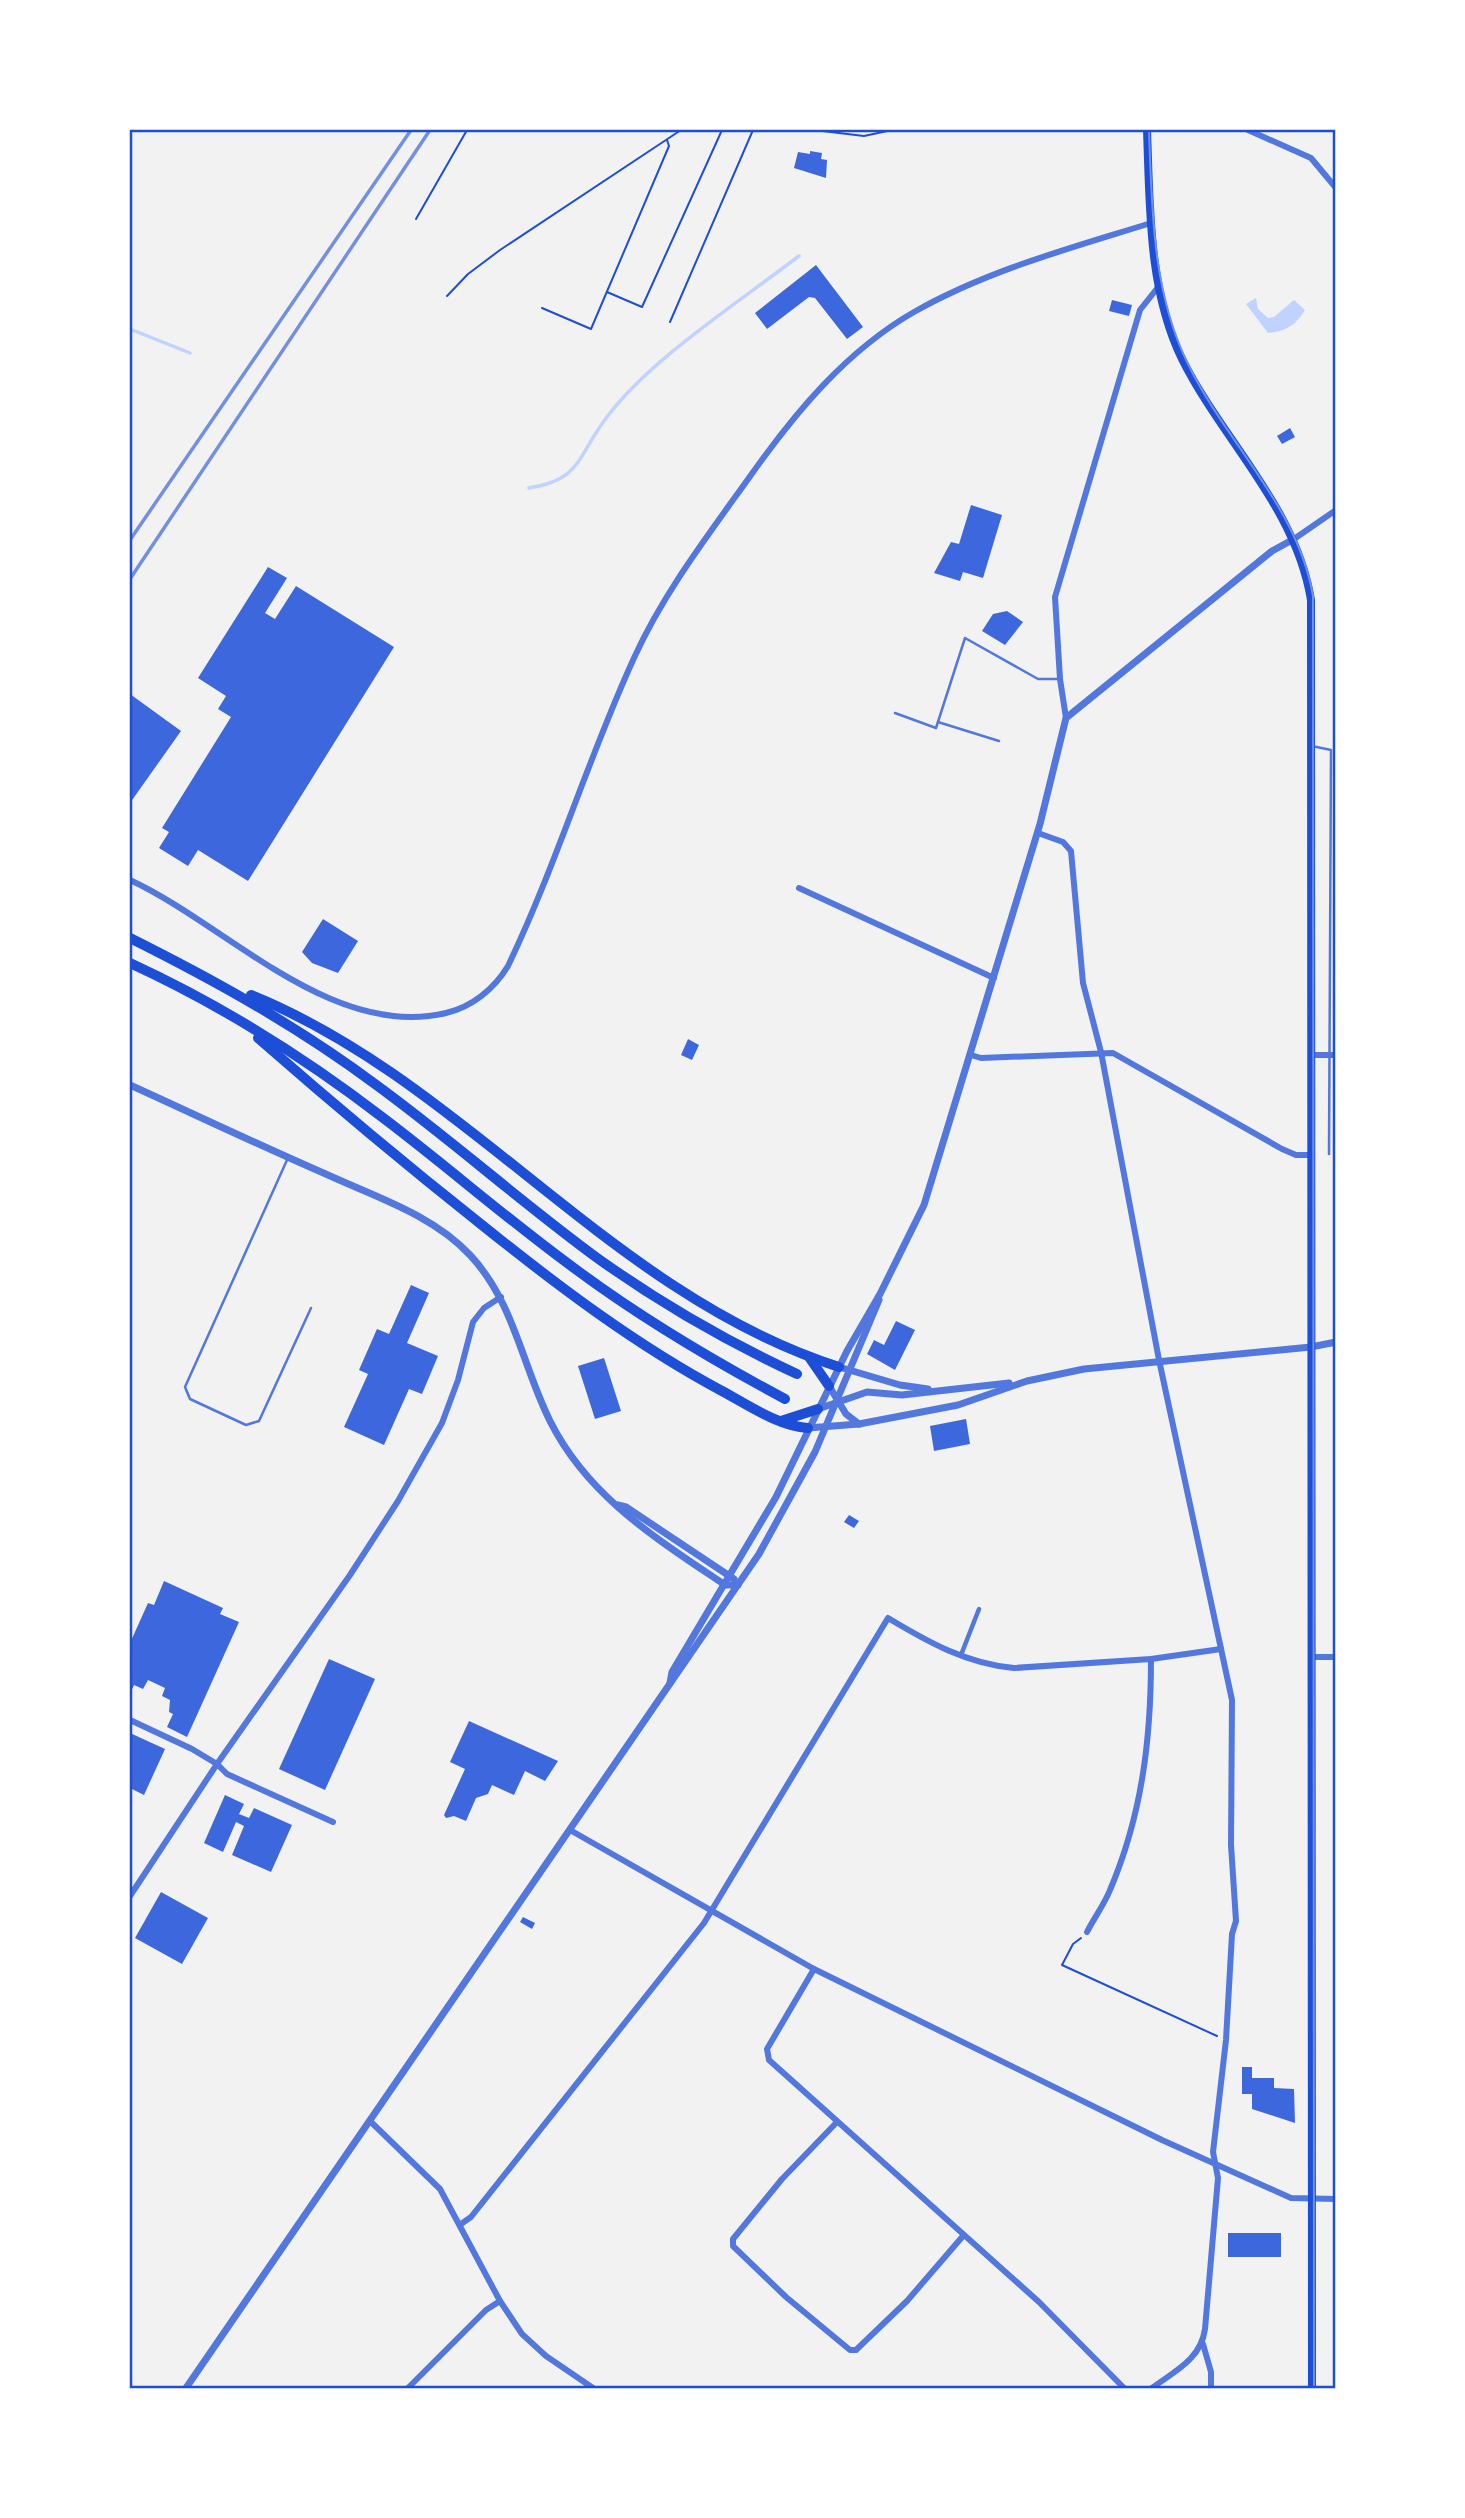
<svg xmlns="http://www.w3.org/2000/svg" width="1465" height="2518" font-family="Lora,serif">
<rect width="100%" height="100%" fill="#f2f2f2"/>
<path fill="#bfd3fe" d="M1256 298 1258 309 1268 318 1274 317 1294 300 1305 310C1295 326 1286 331 1268 333L1246 304Z"/>
<g fill="none" stroke-linecap="round" stroke-linejoin="round">
<g stroke="#bfd3fe" stroke-width="3.5">
<path d="M130 329 190 353"/>
<path d="M529 488C580 480 577 458 604 421 647 361 739 302 799 256"/>
</g>
</g>
<g fill="#3d67dc">
<path d="M810 151 822 153 821 159 827 160 826 178 794 168 798 152 810 154Z"/>
<path d="M816 265 863 327 847 339 815 298 809 297 767 329 755 313Z"/>
<path d="M1112 300 1132 305 1129 316 1109 311Z"/>
<path d="M1290 428 1295 437 1282 444 1277 436Z"/>
<path d="M971 505 1002 515 983 578 963 572 960 581 934 573 951 542 959 544Z"/>
<path d="M268 567 287 578 265 613 275 619 296 586 394 647 248 881 198 850 188 866 159 848 169 832 162 828 231 717 218 709 226 696 198 678Z"/>
<path d="M1007 611 1023 622 1005 645 982 631 993 614Z"/>
<path d="M130 694 181 731 130 803Z"/>
<path d="M323 919 358 941 338 973 312 963 302 952Z"/>
<path d="M688 1039 699 1045 692 1060 681 1055Z"/>
<path d="M411 1285 429 1293 407 1343 438 1356 422 1394 409 1389 384 1445 344 1427 368 1374 359 1370 377 1329 389 1334Z"/>
<path d="M896 1321 915 1330 895 1370 867 1354 874 1340 884 1345Z"/>
<path d="M604 1358 621 1411 595 1419 578 1366Z"/>
<path d="M966 1419 970 1444 934 1451 930 1426Z"/>
<path d="M849 1515 859 1521 854 1528 844 1522Z"/>
<path d="M164 1581 223 1608 220 1614 239 1622 187 1737 167 1727 173 1714 169 1712 170 1700 162 1696 165 1688 148 1680 143 1689 134 1685 130 1694V1643L148 1603 154 1605Z"/>
<path d="M329 1659 375 1679 325 1790 279 1769Z"/>
<path d="M469 1721 558 1761 545 1781 525 1771 514 1795 492 1785 488 1794 476 1798 466 1821 454 1816 446 1818 444 1815 465 1769 450 1762Z"/>
<path d="M130 1733 165 1749 144 1795 130 1788Z"/>
<path d="M225 1795 244 1804 239 1814 249 1818 254 1808 292 1825 271 1872 232 1855 244 1826 236 1822 223 1852 204 1843Z"/>
<path d="M161 1892 208 1918 182 1964 135 1938Z"/>
<path d="M523 1917 535 1923 532 1929 520 1922Z"/>
<path d="M1242 2067H1252V2078H1274V2088L1294 2089 1295 2123 1252 2109V2094H1242Z"/>
<rect x="1228" y="2233" width="53" height="24"/>
</g>
<g fill="none" stroke-linecap="round" stroke-linejoin="round">
<g stroke="#1d4ed8" stroke-width="2">
<path d="M814 130 864 136 892 130"/>
<path d="M416 219 467 130"/>
<path d="M607 292 642 307 722 130"/>
<path d="M447 296 468 274 500 250 681 130"/>
<path d="M542 308 591 329 669 146 667 140"/>
<path d="M670 322 753 130"/>
<path d="M1081 1938 1073 1944 1062 1965 1217 2036"/>
</g>
<g stroke="#5277de" stroke-width="2.5">
<path d="M895 713 936 728 965 638 1038 679H1060"/>
<path d="M938 722 999 741"/>
<path d="M1312 746 1331 750 1329 1154"/>
<path d="M287 1160 185 1387 190 1399 246 1425 259 1421 311 1308"/>
</g>
<path stroke="#5277de" stroke-width="4.5" d="M961 1655 979 1609"/>
<g stroke="#5277de" stroke-width="6">
<path d="M1248 130 1311 158 1336 188"/>
<path d="M1294 539 1336 510"/>
<path d="M1066 718 1060 679 1055 597 1140 310 1159 286"/>
<path d="M1038 833 1063 842 1071 851 1083 983 1101 1052 1159 1360 1232 1700 1231 1845 1236 1921 1232 1934 1226 2040 1213 2152 1218 2178 1205 2329C1201 2359 1175 2371 1152 2388"/>
<path d="M130 880C227 925 331 1040 446 1013 472 1007 494 989 508 966 556 866 588 758 634 658 664 592 709 534 751 475 795 413 846 351 914 312 988 270 1071 248 1151 223"/>
<path d="M799 888 994 978"/>
<path d="M971 1055 981 1058 1113 1053 1282 1149 1296 1155H1311"/>
<path d="M1311 1055H1336"/>
<path d="M1311 1657H1336"/>
<path d="M130 1720 192 1749 217 1764 350 1575 398 1501 442 1423 458 1380 473 1322 484 1308 501 1297"/>
<path d="M570 1830 814 1969 1162 2140 1291 2198 1336 2199"/>
<path d="M130 1896 217 1764 227 1774 333 1822"/>
<path d="M1087 1932C1094 1918 1104 1905 1110 1890 1142 1815 1151 1739 1151 1659"/>
<path d="M814 1969 767 2049 769 2060 1039 2302 1124 2388"/>
<path d="M370 2121 440 2189 500 2301 522 2334 546 2356 593 2388"/>
<path d="M837 2122 782 2179 733 2239V2246L786 2297 850 2350H856L907 2301 963 2236"/>
<path d="M461 2224 471 2217 704 1923 888 1618C928 1642 967 1664 1014 1668L1151 1659 1221 1649"/>
<path d="M1203 2344 1211 2372V2388"/>
<path d="M408 2388 486 2310 500 2301"/>
</g>
<g stroke="#5277de" stroke-width="7">
<path d="M130 1085C196 1115 261 1146 328 1175 376 1197 433 1215 470 1255 514 1302 522 1365 550 1421 588 1497 657 1539 725 1585H738"/>
<path d="M839 1367 900 1385 928 1389"/>
<path d="M829 1386 846 1414 859 1424"/>
<path d="M818 1409 867 1392 902 1395 1009 1383"/>
<path d="M808 1428 859 1424 958 1405 1027 1381 1084 1369 1311 1347 1336 1342"/>
<path d="M618 1505 626 1507 734 1579"/>
<path d="M670 1683 672 1672 776 1497 847 1351 880 1294 924 1205 1040 824 1066 718 1272 551 1294 539"/>
<path d="M186 2388 759 1554 815 1452 879 1300"/>
</g>
<path stroke="#1d4ed8" stroke-width="8" d="M1147 130C1150 206 1148 289 1182 359 1223 441 1296 507 1311 600L1312 2388"/>
<g stroke="#1d4ed8" stroke-width="10">
<path d="M130 938C216 981 297 1026 375 1084 452 1140 523 1204 600 1260 662 1304 728 1342 797 1374"/>
<path d="M130 963C219 1004 304 1057 382 1117 447 1166 508 1220 574 1268 641 1318 712 1360 785 1399"/>
<path d="M251 995C466 1082 612 1295 839 1367"/>
<path d="M258 1038C331 1102 405 1164 482 1225 558 1286 636 1345 722 1391 748 1405 778 1426 808 1428"/>
<path d="M809 1357 829 1386"/>
<path d="M781 1421 818 1409"/>
</g>
<path stroke="#7290e2" stroke-width="2" d="M1149 130C1152 209 1152 291 1188 364 1227 444 1298 507 1313 596L1314 2388"/>
<g stroke="#7290e2" stroke-width="3.5">
<path d="M130 540 411 130"/>
<path d="M130 579 430 130"/>
</g>
</g>
<rect width="1465" height="2518" fill="none" stroke="#ffffff" stroke-width="262"/>
<rect x="131" y="131" width="1203" height="2256" fill="none" stroke="#1d4ed8" stroke-width="2.5"/>
</svg>
